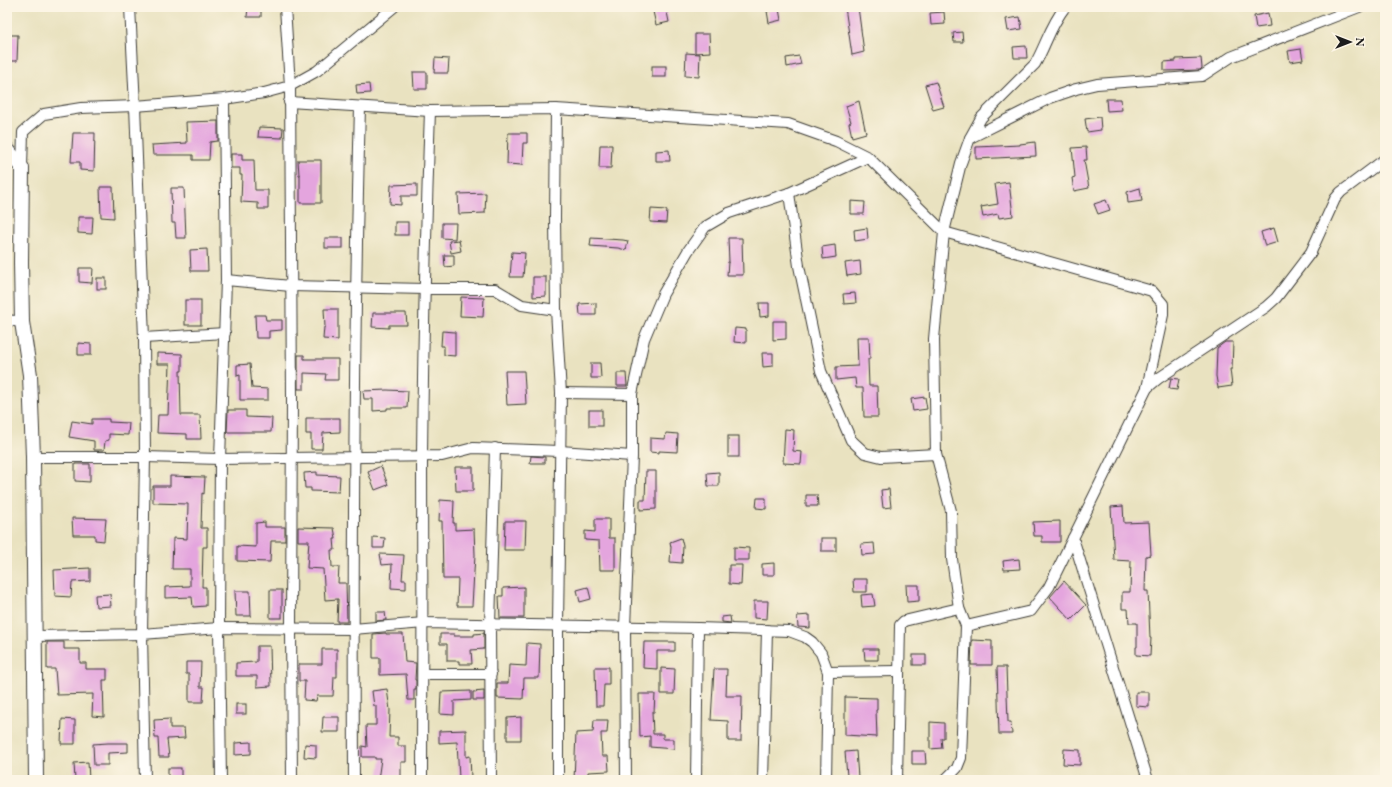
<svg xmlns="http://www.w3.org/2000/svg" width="1392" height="787" font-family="'EB Garamond',serif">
<rect width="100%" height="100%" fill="#fcf5e5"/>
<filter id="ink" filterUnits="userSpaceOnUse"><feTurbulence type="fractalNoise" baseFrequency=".025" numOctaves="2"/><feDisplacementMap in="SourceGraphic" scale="8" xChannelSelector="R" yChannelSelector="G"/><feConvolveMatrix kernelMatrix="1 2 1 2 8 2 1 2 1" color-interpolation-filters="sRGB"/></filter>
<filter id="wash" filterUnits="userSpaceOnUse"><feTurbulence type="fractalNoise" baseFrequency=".012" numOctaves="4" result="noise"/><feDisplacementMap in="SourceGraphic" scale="16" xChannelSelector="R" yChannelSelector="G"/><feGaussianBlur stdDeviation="0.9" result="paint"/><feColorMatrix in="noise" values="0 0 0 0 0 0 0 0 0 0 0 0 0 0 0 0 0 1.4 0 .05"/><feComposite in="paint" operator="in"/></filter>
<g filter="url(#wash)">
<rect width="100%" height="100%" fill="#e9e2c0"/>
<g id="blocks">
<g fill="#e4a5de">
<path d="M248 7H261V17H247Z"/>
<path d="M652 7H666L669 22 656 25Z"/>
<path d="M845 7H858L864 52 852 55Z"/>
<path d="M779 9 781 20 769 23 767 11Z"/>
<path d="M944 12 945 24 931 25 930 13Z"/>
<path d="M1268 13 1270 26 1256 28 1254 16Z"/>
<path d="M1020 17 1022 29 1008 31 1006 19Z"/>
<path d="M962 32 963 42H954L953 33Z"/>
<path d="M695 34H709L710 52 695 53Z"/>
<path d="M7 35H18L17 61H7Z"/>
<path d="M1026 46 1027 58H1014L1013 47Z"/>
<path d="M1301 49 1303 60 1290 62 1288 51Z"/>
<path d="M686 53 700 54 699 77 685 76Z"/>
<path d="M799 56 801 64 787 67 786 58Z"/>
<path d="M435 58 449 59 448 73H434Z"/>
<path d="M1201 58 1202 68 1200 70 1164 71V62L1176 61V59Z"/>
<rect x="652" y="66" width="14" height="11"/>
<path d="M413 72H427V89H414Z"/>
<path d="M936 82 944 107 933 110 925 85Z"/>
<path d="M369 84 370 93 357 94 356 85Z"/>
<path d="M1106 99H1121L1122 110 1107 111Z"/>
<path d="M859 101 866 133 852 137 849 123 851 122 846 106Z"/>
<path d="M1100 117 1101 130 1087 132 1085 119Z"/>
<path d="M218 121V141L210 142 209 160H193V155H153L152 145 187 143 186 122Z"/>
<path d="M259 127 283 128 282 138 258 137Z"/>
<path d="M73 133H95L94 171 80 170V162H71Z"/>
<path d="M508 133H527V143H523L522 165 507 164Z"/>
<path d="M1035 142 1036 156 976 159V147L1020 145V144Z"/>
<path d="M600 145H612L611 168H599Z"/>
<path d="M1086 147 1087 160H1084L1089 188 1074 191 1072 178 1075 177 1072 148Z"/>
<path d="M669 150 670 161H656V151Z"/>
<path d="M231 154H242V160H254L255 190H268V209H258V203L241 202 242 175H240V168H231Z"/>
<path d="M298 160H321V203H300V175H299Z"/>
<path d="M1009 182 1013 216 999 218 998 214 983 217 981 207 998 204 995 184Z"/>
<path d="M417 184V196H401V205L390 204 391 185Z"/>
<path d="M100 187H113L114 218 101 217Z"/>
<path d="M171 188H184L186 238H176L175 223H172Z"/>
<path d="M1140 188 1142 201 1128 203 1127 192Z"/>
<path d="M486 193 485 213 459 214 458 194Z"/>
<path d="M1106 200 1110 210 1098 214 1094 204Z"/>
<path d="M851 201 865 202 864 214H851Z"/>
<path d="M651 209 667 210 666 223 650 222Z"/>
<path d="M78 217H93L92 234 78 233Z"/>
<rect x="395" y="222" width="13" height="13"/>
<path d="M442 223H456L455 239 442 238Z"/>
<path d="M867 228 868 239 855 241 854 230Z"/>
<path d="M1274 228 1278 242 1265 246 1261 232Z"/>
<rect x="325" y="238" width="18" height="10"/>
<path d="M591 238 623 240 628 241 626 250 618 248 590 246Z"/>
<path d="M728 238H742L743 275H727L728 262H729Z"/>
<path d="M459 240 461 251 451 253 449 241Z"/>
<path d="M835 245 836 257 823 259 822 247Z"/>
<path d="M207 249 208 271H191L190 250Z"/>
<path d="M512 252 525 253 523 277H510Z"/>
<path d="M444 255H454V266L445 267Z"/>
<path d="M860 261 861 274 847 276 845 263Z"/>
<path d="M79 268H93L92 283 79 282Z"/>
<path d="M533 277H546V296L533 297Z"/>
<rect x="97" y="278" width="9" height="11"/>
<path d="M855 293 856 303 844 304 843 294Z"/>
<path d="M461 297 484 298 483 317 460 316Z"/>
<rect x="185" y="300" width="16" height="25"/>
<path d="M596 303V315H580L579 304Z"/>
<path d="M759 303H769V316L760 317Z"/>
<path d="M324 309H338V340L323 339 324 327H325Z"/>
<path d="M373 313H406L407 325H389V328L372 327Z"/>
<path d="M255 315H265L266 320H282V330L269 331V338H256Z"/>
<path d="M773 321H786V339L773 340Z"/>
<path d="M735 328 746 329V343L734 342Z"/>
<path d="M442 331 455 332V356L444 355V346H441Z"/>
<path d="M857 337H869L870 359H868L869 386H877L878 417H864L863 388H856L855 378 836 380V367L858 366Z"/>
<path d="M1225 342H1233L1232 369H1230L1232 386 1218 388 1216 376 1217 348Z"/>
<path d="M78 343 91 344V355H78Z"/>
<path d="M157 353 182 354V371H180L181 415H200L201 439H187V434L157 433 158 415H168L170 364H157Z"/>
<path d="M762 353H773V366L763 367Z"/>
<path d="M298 355H304V359H338V380H325L326 374 304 373V389H298Z"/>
<path d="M591 363H600L601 378H591Z"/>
<path d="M250 364 252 388 268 389V400H240V375L237 376V365Z"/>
<path d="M505 371H524L526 404 507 405Z"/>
<path d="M617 373H626L627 386H617Z"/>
<path d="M1171 378 1179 379 1177 390 1169 389Z"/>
<path d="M387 390 408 391 407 408H387V410L373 411V399H364L363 391Z"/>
<path d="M925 397 927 409 913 411 911 399Z"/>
<path d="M228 410H246V417L272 418 271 432H227Z"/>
<rect x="589" y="410" width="13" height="16"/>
<path d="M306 418H340V432L323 433 322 449H311V434H306Z"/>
<path d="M92 419H109V422L129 423 128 435 109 434V440L105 441 104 450H94V441L69 437 72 421 92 424Z"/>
<path d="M785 429 794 430 793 451 802 452 801 464 783 463Z"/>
<path d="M666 433 678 434 677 452 659 451V453L650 452V438L665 439Z"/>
<rect x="728" y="436" width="11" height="21"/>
<path d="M531 456 545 457V463H530Z"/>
<path d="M75 464H90V482L75 481Z"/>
<path d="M381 466 388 485 375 490 368 472Z"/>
<path d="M455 467H473V491H456Z"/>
<path d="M646 471H656V509L640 510V500H645Z"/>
<path d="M317 472V475L340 476 339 492 311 491V488H305L304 473Z"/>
<path d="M719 472V486H708L707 473Z"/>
<path d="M170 476 205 477 204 494 202 493 201 528H207V547H203L202 587H206V606L193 607 192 597 165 598V587L190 586V569H172L173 538 187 539 188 504 153 503V486H170Z"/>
<path d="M889 489 891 507 883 508 881 490Z"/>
<path d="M806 495H817L818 506H806Z"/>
<path d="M757 498H766V509L756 508Z"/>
<path d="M440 500 454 501 453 523H455V530L474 529 475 555 472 606H457L458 579H443L442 521H439Z"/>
<path d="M1123 506 1124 523 1149 522 1151 555 1146 556 1145 591H1148L1150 638H1151L1150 656 1136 655V647H1137V623H1129L1128 609H1122V592H1130L1131 561 1114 560 1111 507Z"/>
<path d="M72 518 106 519 104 541 95 540V535H73Z"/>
<path d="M595 519H609V538H615V570H600L599 541 585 540V531L595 532Z"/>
<path d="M505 521H526L525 550H504Z"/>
<path d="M1060 521V542H1042V536H1034L1033 522Z"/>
<path d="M265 522V527H285V541H271L270 562 237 561V546L256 547V523Z"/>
<path d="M298 527 334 528 336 539H334L335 550H331L332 567H339L338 583H346L347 622H337L338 599 325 600 323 569 307 568 309 541H298Z"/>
<path d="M373 537 385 538 384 548H373Z"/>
<path d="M681 538 683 546 682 563 670 562 671 547 670 542Z"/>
<rect x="821" y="538" width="15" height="13"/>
<path d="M874 543 875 554 862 555 861 544Z"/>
<path d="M734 547 749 548V560H734Z"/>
<path d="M380 554 404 555 402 580H406V589L391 588 392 564 382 565Z"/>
<path d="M1019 559 1020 569 1004 570 1003 561Z"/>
<path d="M774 563V575H762V564Z"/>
<path d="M729 565H742L741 585 729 584Z"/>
<path d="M90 568V581L72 582 71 597 55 596 54 570Z"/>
<path d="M853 579H867V592H854Z"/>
<path d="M1064 581 1086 605 1071 620 1050 597Z"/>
<path d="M906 585H919V601L907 602Z"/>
<path d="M524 587V618H500L499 596H503V588Z"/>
<path d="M588 587 591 599 580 602 577 590Z"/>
<rect x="270" y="590" width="12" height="28"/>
<path d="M235 591H250L251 616H236Z"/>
<path d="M110 594 111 606 96 607 95 595Z"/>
<path d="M873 594 875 606 862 607 861 595Z"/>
<path d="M754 601H768L767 619 754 618Z"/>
<path d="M376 612H385L386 620 376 621Z"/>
<path d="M810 615V628L798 627 797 616Z"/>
<path d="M730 616 731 623 722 622V617Z"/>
<path d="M386 633V634H403L405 662 416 663 415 680H416V689H414V700H408L406 674 380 675V658H373V634Z"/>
<path d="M484 633V649L471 650 472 664H459V661H447V644H440V634H454V636H474V634Z"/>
<path d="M972 640 992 641V665H971Z"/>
<path d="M47 642H64V649H80V663H86V669H107V680H103L104 717 92 716 93 694 57 695 55 669H47Z"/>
<path d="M644 642H675V651H657V669L643 668Z"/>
<path d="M527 643 540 644 539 678H524L523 699 497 698V683H508L509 665 526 666Z"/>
<path d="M257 646H270L271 686 257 687V676H236V663L257 662Z"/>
<path d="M322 649H337V677H334L333 696H317L316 701 304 700 305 681H299V664H322Z"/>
<path d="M864 649H878V660H865Z"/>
<rect x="913" y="655" width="13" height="10"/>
<path d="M186 662H201L200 687H204L203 702H189V674H186Z"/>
<path d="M595 667H609V685H604L603 706H596Z"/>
<path d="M997 667H1006L1008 722H1011L1012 734H999Z"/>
<path d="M661 668 675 669 674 694H661Z"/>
<path d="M714 669H727L726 696H742L741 741H728V721L711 720Z"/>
<path d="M387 689 390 710 389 737H398V746H406V762H401V780H378L381 759H375V757H362V746L367 747 366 725H376V706H374L372 691Z"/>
<path d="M471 691V700L454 701V715L440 714 441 692Z"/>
<path d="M484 691V700H473V692Z"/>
<path d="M1136 692H1149V707L1136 706Z"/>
<path d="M639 694H655L654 712H652L653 734H663V739H674V749L650 747V736L640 737Z"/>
<path d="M845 697 877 698V710H876L877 737 845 735Z"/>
<rect x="236" y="704" width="10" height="10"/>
<path d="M323 717H339V732H322Z"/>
<path d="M521 717V740H507V718Z"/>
<path d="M62 719 75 720V744H61Z"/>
<path d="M170 719V728H184L185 738 167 739 169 757H159L158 738H155L154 720Z"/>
<path d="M594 720H608L607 733H601L602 756H608L609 771 588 772V780H574L576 733 593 732Z"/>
<path d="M930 722 944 723V738H941L942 748 930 749Z"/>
<path d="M466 730V757L470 756 471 778H459L457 742 439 743V731Z"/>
<path d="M251 742V754L235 755V743Z"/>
<path d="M108 743H128V752L108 753V765H94L93 744Z"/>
<path d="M305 744 316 745V758L304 757Z"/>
<path d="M1064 749 1080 750V765L1063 764Z"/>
<path d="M856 751 858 777 847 776 845 752Z"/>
<path d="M912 751H925L926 764H912Z"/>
<path d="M88 762 89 780H75L74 763Z"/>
<rect x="168" y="768" width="13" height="12"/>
</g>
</g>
</g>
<g filter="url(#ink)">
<use href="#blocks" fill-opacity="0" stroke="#3b3a35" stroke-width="1"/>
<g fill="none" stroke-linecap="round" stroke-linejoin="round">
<defs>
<g id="street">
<path d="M130 7 135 106 144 338 145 457 142 634 145 780"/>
<path d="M285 7 290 86 292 397 291 628 292 780"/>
<path d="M289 102 430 111 556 109 788 124 836 141 868 157 944 232 1152 291 1163 304V315L1147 388 1049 587 1031 611 966 626"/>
<path d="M556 109 555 217 556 310 561 393 558 626V780"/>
<path d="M970 138 1050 98 1076 89 1097 84 1202 76 1231 57 1359 7"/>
<path d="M22 168 23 132 44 114 81 108 135 106 224 99 264 93 290 86 317 71 394 7"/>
<path d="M789 193 799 266 821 371 851 440 865 453 881 457 936 454"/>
<path d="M226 280 291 286 425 289H495L522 305 556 310"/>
<path d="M7 320 22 322"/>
<path d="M144 338 225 333"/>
<path d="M1147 388 1159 378 1266 307 1276 298 1311 252 1335 199 1341 192 1385 159"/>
<path d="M561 393 632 394"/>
<path d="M33 457H145L220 459 442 456 473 448 560 451 632 456"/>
<path d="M1073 538 1148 780"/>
<path d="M35 636 142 634 219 628 353 629 424 623 698 628 789 631 805 637 812 642 821 653 828 672 826 780"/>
<path d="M828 672 898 671"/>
<path d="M423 674H491"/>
<path d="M221 780 219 628 220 459 226 280 224 99"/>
<path d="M354 780C353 556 354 331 360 107"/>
<path d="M422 780C423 672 422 565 422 457 423 342 426 226 430 111"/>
<path d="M491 780 490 625 495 448"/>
<path d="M626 780 625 627 632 456V394L644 339 663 294 688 251 705 227 729 213 789 193 868 157"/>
<path d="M696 780 698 628"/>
<path d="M763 780 767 630"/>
<path d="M897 780 900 625 904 621 959 608"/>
<path d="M945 780 957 768 961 758 966 626 959 608 952 559 951 511 936 454 934 339 944 232 961 163 970 138 981 118 1035 64C1046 45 1050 26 1065 7"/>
</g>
<path id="secondary" d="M7 149 22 168 21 263 22 322 30 375 33 457 36 780"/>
</defs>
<use href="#street" stroke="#3b3a35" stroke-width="12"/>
<use href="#secondary" stroke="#3b3a35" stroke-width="16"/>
<use href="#street" stroke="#fff" stroke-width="10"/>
<use href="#secondary" stroke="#fff" stroke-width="14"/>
</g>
</g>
<rect width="1392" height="787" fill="none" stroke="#fcf5e5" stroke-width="24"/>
<g transform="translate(1350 42) rotate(90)" stroke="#fcf5e5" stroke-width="3" paint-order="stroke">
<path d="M0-3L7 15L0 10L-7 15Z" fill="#1c1c1c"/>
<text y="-6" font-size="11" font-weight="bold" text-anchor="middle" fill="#1c1c1c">N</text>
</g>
</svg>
